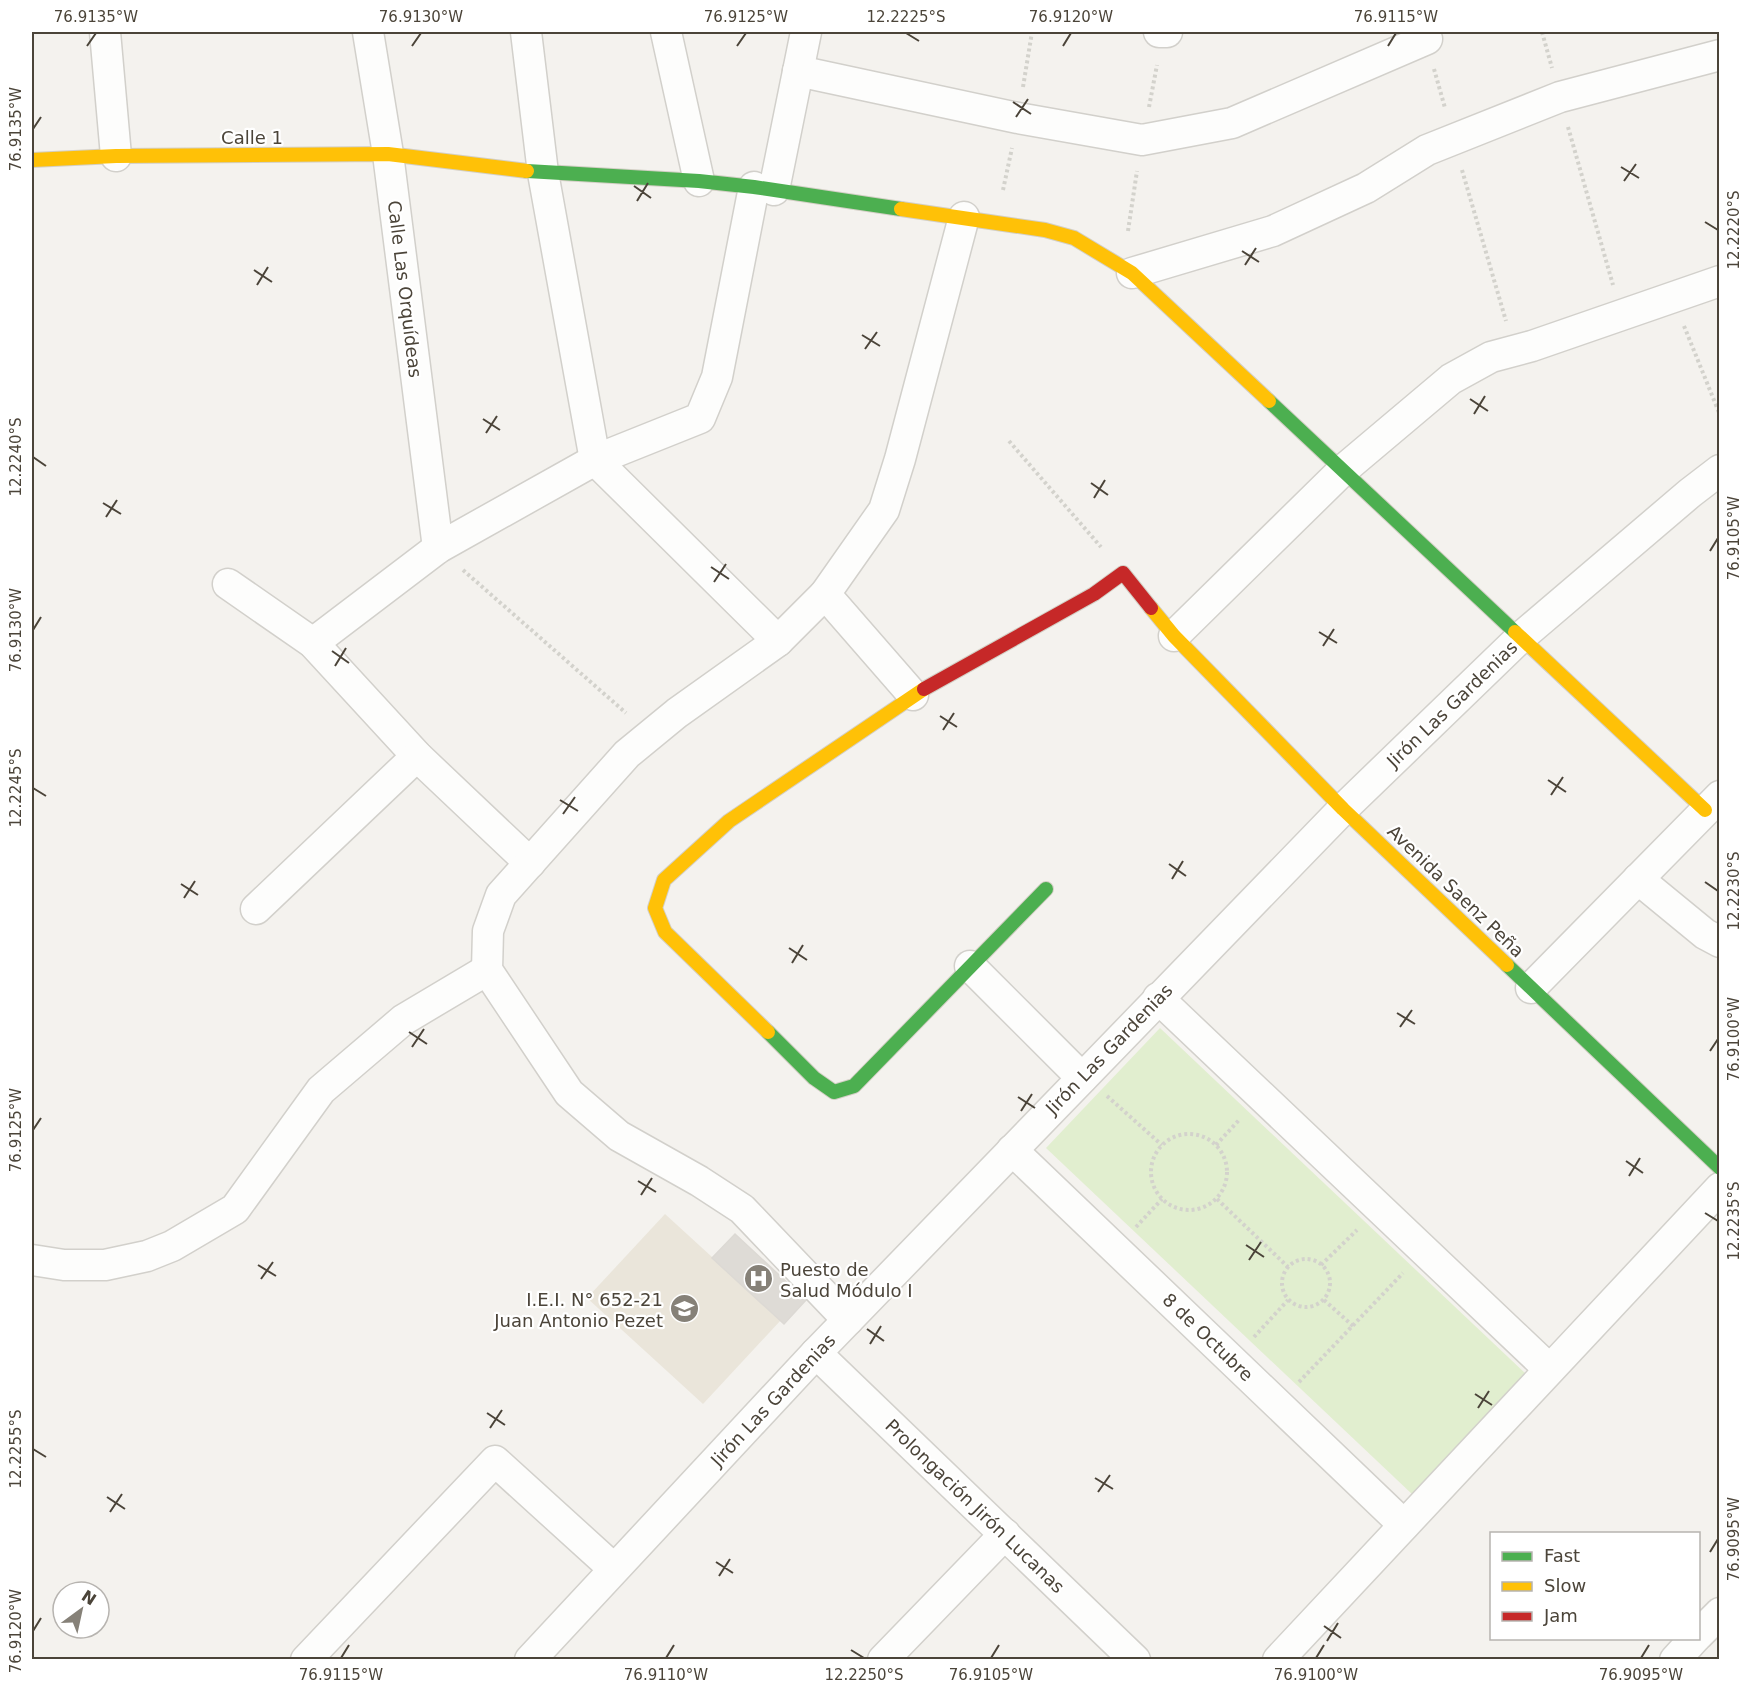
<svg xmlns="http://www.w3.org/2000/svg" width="1751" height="1691" font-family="'DejaVu Sans',sans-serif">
<rect width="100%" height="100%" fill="#f4f2ee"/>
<path fill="#eae5da" d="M665 1214 781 1320 703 1404 587 1298Z"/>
<path fill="#e1eecf" d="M1160 1028 1527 1375 1413 1495 1046 1148Z"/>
<path fill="#dedbd6" stroke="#dcd9d4" stroke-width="1.5" d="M735 1234 806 1300 784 1324 712 1258Z"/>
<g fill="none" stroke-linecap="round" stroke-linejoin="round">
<defs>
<g id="street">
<path d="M105 32 116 156"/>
<path d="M368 32 388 154 438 548"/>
<path d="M526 32 543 173 595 460 778 641"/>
<path d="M666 32 699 181"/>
<path d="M1159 32H1167"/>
<path d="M798 71 1018 118 1142 140 1232 123 1427 39"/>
<path d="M774 190 806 32"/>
<path d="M1132 273 1273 231 1366 188 1427 150 1560 97 1720 55"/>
<path d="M228 584 313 643 417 756 530 863"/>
<path d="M825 594 913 695"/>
<path d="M1174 636 1343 470 1451 379 1491 357 1532 346 1720 281"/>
<path d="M313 643 438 548 595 460 700 418 717 377 754 187"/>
<path d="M1638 879 1705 934 1720 942"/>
<path d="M256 909 417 756"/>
<path d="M970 966 1082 1078"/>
<path d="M1531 988 1720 796"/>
<path d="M1158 998 1549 1369"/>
<path d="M1012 1150 1404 1525"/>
<path d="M32 1260 64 1265H105L147 1256 172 1246 235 1209 321 1090 403 1020 487 970"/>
<path d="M848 1320 742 1209 699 1181 619 1136 569 1093 487 970 488 931 501 895 627 754 677 713 778 641 825 594 884 510 900 459 964 217"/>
<path d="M816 1353 1135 1660"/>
<path d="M1698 1635 1720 1613"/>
<path d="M306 1660 495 1461 614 1569"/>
<path d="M530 1660 816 1353 1343 809 1521 637 1690 493 1720 470"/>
<path d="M883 1660 1005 1534"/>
<path d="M1278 1660 1720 1188"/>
<path d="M1675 1660 1695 1638"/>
</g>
<g id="fast">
<path d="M527 171 699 181 754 187 901 209"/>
<path d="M1269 401 1515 632"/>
<path d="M1507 965 1720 1168"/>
<path d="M768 1032 814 1078 834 1092 854 1086 1046 889"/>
</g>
<g id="slow">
<path d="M32 160 116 156 388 154 527 171"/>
<path d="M901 209 1045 230 1074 238 1132 273 1269 401"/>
<path d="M1151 608 1174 636 1343 809 1507 965"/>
<path d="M1515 632 1705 810"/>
<path d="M768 1032 665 932 655 908 664 880 729 821 924 689"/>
</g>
<path id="jam" d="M924 689 1094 594 1123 573 1151 608"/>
</defs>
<use href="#street" stroke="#d2d0cb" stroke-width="33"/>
<use href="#fast" stroke="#d3cfc5" stroke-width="16"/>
<use href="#slow" stroke="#d3cfc5" stroke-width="16"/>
<use href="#jam" stroke="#d3cfc5" stroke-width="16"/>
<g stroke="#d3d2cc" stroke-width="4" stroke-dasharray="3 3" stroke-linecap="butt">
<path d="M1542 32 1552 68"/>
<path d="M1434 69 1445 108"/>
<path d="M1023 87 1032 32"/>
<path d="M1149 107 1157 65"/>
<path d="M1568 127 1613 285"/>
<path d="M1462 170 1506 321"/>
<path d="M1003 190 1012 148"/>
<path d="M1128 231 1137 171"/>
<path d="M1684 326 1720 415"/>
<path d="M1009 441 1101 547"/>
<path d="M463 570 626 713"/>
<path d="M1107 1096 1162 1145"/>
<circle cx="1189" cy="1172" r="38"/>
<path d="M1216 1145 1240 1119"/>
<path d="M1217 1199 1288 1267"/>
<path d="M1136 1227 1162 1199"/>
<circle cx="1306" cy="1283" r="24"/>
<path d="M1321 1265 1357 1230"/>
<path d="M1324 1300 1353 1326"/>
<path d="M1254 1337 1288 1300"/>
<path d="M1299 1382 1403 1273"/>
</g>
<use href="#street" stroke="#fdfdfc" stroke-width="30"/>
<use href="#fast" stroke="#4caf50" stroke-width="14"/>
<use href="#slow" stroke="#ffc107" stroke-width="14"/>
<use href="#jam" stroke="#c62828" stroke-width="14"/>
</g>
<path fill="none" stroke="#4b4439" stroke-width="2" d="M906 33 919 41M87 46 96 33M412 46 421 33M737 46 746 33M1063 46 1071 33M1388 46 1396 33M1013 102 1031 114M1016 117 1028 99M33 129 41 117M1621 167 1639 178M1624 181 1636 164M634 186 651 198M637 201 648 183M1705 222 1718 230M1242 251 1259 262M1245 265 1256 248M254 270 272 282M257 285 268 267M862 335 880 346M865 349 877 332M1470 399 1488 411M1474 414 1485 396M483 419 500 430M486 433 497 416M33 457 46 466M1091 483 1108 495M1094 498 1105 480M103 503 121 514M106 517 117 500M1710 551 1718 538M711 567 729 579M714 582 726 564M33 630 41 617M1319 632 1337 643M1323 646 1334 629M332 651 349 663M335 666 346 648M940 716 957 727M943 730 954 713M1548 780 1566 792M33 788 46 796M1551 795 1563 777M560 800 578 811M563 814 575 797M1169 864 1186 876M1172 879 1183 861M1705 882 1718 891M181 884 198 895M184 898 195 881M789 948 807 960M792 963 803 945M1397 1013 1415 1024M1400 1027 1412 1010M409 1032 427 1044M412 1047 424 1029M1710 1051 1718 1039M1018 1097 1035 1108M1021 1111 1032 1094M33 1130 41 1118M1626 1161 1643 1173M1629 1176 1640 1158M638 1181 656 1192M641 1195 652 1178M1705 1213 1718 1221M1246 1245 1264 1257M1249 1260 1261 1242M258 1265 276 1276M261 1279 273 1262M867 1329 884 1341M870 1344 881 1326M1475 1394 1492 1405M1478 1408 1489 1391M487 1413 505 1425M490 1428 502 1410M33 1449 46 1457M1095 1478 1113 1489M1098 1492 1110 1475M107 1497 125 1509M110 1512 122 1494M1710 1552 1718 1539M716 1562 733 1573M719 1576 730 1559M1324 1626 1341 1638M33 1631 41 1618M1327 1641 1338 1623M851 1650 864 1658M341 1658 349 1645M666 1658 674 1645M991 1658 999 1645M1316 1658 1324 1645M1641 1658 1649 1645"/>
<defs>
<symbol id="hospital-disc" viewBox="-11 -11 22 22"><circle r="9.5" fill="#868178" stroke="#fff"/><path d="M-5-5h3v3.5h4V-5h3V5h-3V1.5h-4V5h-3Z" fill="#fff"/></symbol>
<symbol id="school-disc" viewBox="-11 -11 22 22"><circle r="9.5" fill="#868178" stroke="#fff"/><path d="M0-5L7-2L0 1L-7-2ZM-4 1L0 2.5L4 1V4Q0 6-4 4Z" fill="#fff"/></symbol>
</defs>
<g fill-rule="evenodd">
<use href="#hospital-disc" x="742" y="1262" width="33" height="33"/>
<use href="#school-disc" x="668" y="1292" width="33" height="33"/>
</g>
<g text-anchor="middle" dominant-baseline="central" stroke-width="4.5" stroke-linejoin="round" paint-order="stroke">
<g font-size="18" fill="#4b4439" stroke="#fff">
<text x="252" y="137">Calle 1</text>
<text transform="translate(405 289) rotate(83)">Calle Las Orquídeas</text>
<text transform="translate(1452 704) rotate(-44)">Jirón Las Gardenias</text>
<text transform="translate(1456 891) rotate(44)">Avenida Saenz Peña</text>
<text transform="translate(1109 1049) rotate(-46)">Jirón Las Gardenias</text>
<text transform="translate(1208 1337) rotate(44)">8 de Octubre</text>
<text transform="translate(773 1400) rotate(-47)">Jirón Las Gardenias</text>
<text transform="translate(975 1506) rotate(44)">Prolongación Jirón Lucanas</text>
</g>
<g font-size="18" fill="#4b4439" stroke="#fff" text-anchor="start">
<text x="780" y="1269">Puesto de<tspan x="780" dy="21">Salud Módulo I</tspan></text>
<text x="663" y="1299" text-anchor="end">I.E.I. N° 652-21<tspan x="663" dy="21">Juan Antonio Pezet</tspan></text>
</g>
</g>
<rect width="1751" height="1691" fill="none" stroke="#ffffff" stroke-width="66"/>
<rect x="1490" y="1532" width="210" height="108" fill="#ffffff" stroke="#b7b4b0" stroke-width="1.5"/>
<rect x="1502" y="1552" width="30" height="9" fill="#4caf50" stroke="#b7b4b0" stroke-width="1.5"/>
<text x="1544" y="1562" font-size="18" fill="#4b4439">Fast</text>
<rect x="1502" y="1582" width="30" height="9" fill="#ffc107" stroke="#b7b4b0" stroke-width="1.5"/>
<text x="1544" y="1592" font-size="18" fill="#4b4439">Slow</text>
<rect x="1502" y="1612" width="30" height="9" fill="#c62828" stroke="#b7b4b0" stroke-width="1.5"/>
<text x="1544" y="1622" font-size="18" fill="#4b4439">Jam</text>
<g transform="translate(81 1610) rotate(33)"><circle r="28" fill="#ffffff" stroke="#b7b4b0" stroke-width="1.5"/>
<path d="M0-4.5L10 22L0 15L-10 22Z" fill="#868178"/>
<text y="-9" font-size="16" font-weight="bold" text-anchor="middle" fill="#4b4439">N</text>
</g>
<rect x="33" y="33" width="1685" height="1625" fill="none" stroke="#4b4439" stroke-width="2"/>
<g font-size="15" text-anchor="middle" fill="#4b4439">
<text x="96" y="22">76.9135°W</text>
<text x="421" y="22">76.9130°W</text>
<text x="746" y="22">76.9125°W</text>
<text x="906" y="22">12.2225°S</text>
<text x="1071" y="22">76.9120°W</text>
<text x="1396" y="22">76.9115°W</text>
<text transform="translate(16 129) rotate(-90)" y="5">76.9135°W</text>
<text transform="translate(1734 230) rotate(-90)" y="5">12.2220°S</text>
<text transform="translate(16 457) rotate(-90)" y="5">12.2240°S</text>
<text transform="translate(1734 538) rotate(-90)" y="5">76.9105°W</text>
<text transform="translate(16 630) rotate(-90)" y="5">76.9130°W</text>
<text transform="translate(16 788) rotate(-90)" y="5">12.2245°S</text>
<text transform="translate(1734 891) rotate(-90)" y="5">12.2230°S</text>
<text transform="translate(1734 1039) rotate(-90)" y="5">76.9100°W</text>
<text transform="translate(16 1130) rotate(-90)" y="5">76.9125°W</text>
<text transform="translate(1734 1221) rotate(-90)" y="5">12.2235°S</text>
<text transform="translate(16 1449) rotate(-90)" y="5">12.2255°S</text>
<text transform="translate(1734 1539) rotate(-90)" y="5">76.9095°W</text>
<text transform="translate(16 1631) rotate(-90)" y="5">76.9120°W</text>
<text x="341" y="1680">76.9115°W</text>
<text x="666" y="1680">76.9110°W</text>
<text x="864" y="1680">12.2250°S</text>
<text x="991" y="1680">76.9105°W</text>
<text x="1316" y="1680">76.9100°W</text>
<text x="1641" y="1680">76.9095°W</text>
</g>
</svg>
